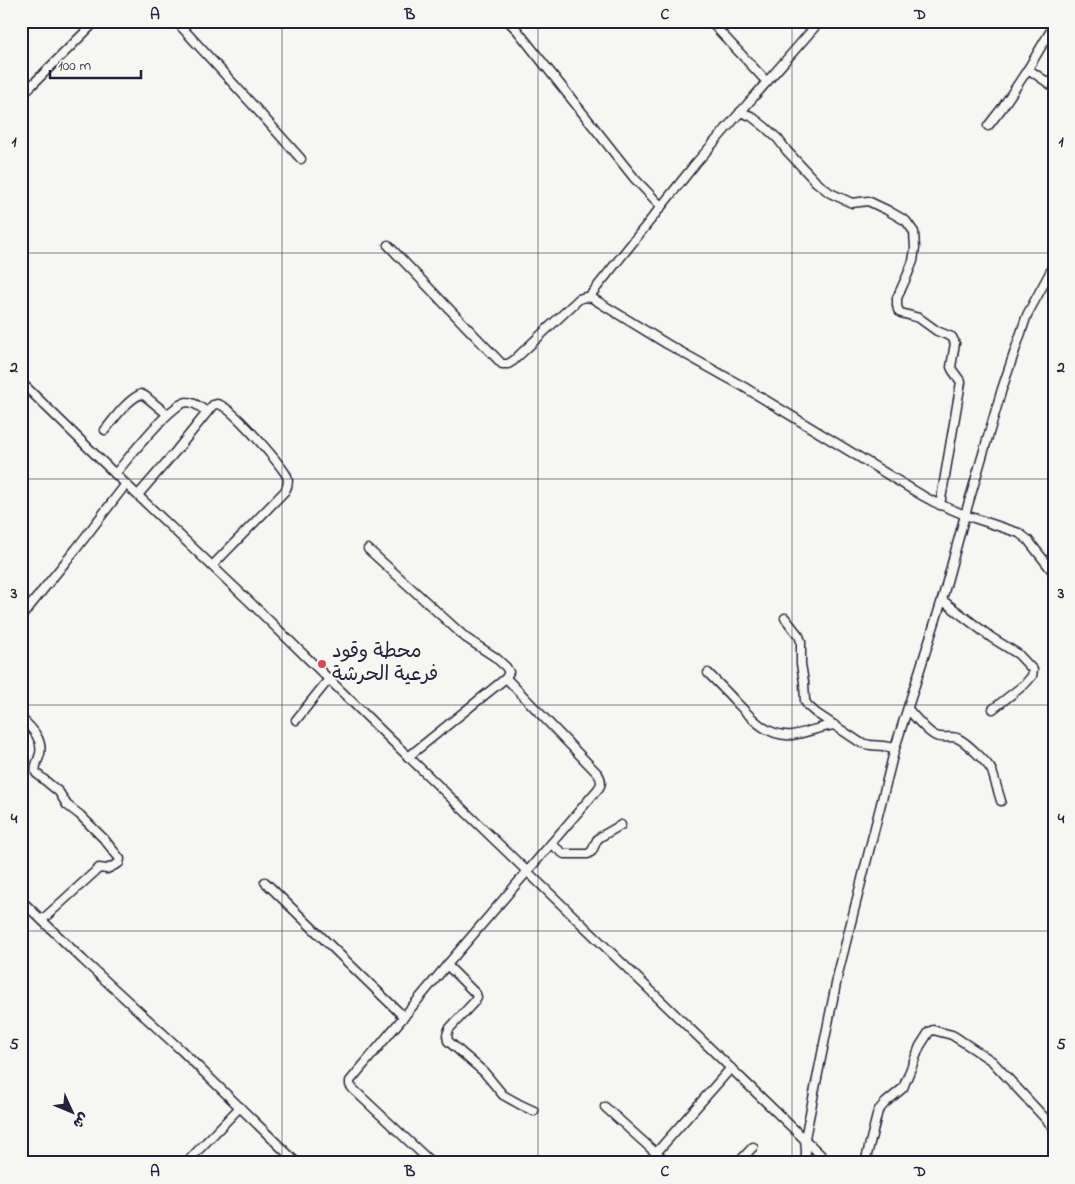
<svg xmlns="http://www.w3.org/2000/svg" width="1075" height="1184" font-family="'Indie Flower','Playpen Sans Arabic',sans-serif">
<rect width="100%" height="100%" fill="#f6f6f2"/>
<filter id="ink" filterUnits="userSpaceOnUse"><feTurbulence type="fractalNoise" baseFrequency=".02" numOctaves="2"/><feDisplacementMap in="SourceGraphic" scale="10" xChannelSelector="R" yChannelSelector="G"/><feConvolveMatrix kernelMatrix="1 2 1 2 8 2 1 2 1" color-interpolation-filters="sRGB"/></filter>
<g filter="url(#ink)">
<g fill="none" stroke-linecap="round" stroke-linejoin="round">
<defs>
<g id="minor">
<path d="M176 21 251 103 301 159"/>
<path d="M508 21 517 30 619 159 635 179 661 206"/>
<path d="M710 21 767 82"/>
<path d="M1054 25 1028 69 1054 87"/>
<path d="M21 96 96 21"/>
<path d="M740 112 751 116 765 127 778 139 787 151 816 182 830 193 852 203 868 201 887 210 906 221 914 232 915 248 913 261 907 276 897 298V305L898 310 901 313 919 318 937 331 952 337 955 343 951 367 953 371 961 382 940 505"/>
<path d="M988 126 1002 108 1028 69"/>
<path d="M388 245 502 364H508L513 361 579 299 585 297 592 298 667 344 744 387 923 496 934 502 965 515 1019 533 1028 540 1054 573"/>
<path d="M589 297 696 163 820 21"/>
<path d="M21 382 109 468 250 602 388 737 829 1163"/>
<path d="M105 430C115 418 126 401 141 394L145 396 167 414"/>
<path d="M115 474C128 459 170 404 187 402 195 402 201 408 207 412"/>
<path d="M138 495 176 451 213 405C215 405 216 404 217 404 231 405 279 463 287 476 289 482 288 486 285 491L212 566"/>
<path d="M368 549 466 638 495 657 506 667 509 672 506 678 408 757"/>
<path d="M942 600 992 638 1018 654 1033 670 1032 676 1025 684 993 709"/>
<path d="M21 617 76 549 126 484"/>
<path d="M785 618 799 636 801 641V664L804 682 805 701 808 706 816 713 861 743 870 745 883 746 895 748"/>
<path d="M708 673C718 683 728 693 737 703 753 720 768 737 792 735 806 733 819 727 834 725"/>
<path d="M908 709C914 716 928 733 936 736 943 739 952 735 959 739 967 743 988 763 992 771L1001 801"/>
<path d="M21 718C32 728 45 741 39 757 37 763 34 766 36 773L59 792 67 805 80 815 104 839 120 859 119 863 107 869 99 868 42 920"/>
<path d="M296 720 329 679"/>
<path d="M551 844 564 854H588L592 851 597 840 600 837 621 825"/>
<path d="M265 882 404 1017"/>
<path d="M21 900 83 960 181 1050 297 1163"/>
<path d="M447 965 476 994 477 997 474 1002 449 1029 447 1035 448 1041 484 1072 503 1095 521 1105 534 1111"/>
<path d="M605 1107 667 1163"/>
<path d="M656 1153 731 1068"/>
<path d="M186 1163 240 1107"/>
<path d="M432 1163 353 1089 350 1085V1081L447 965 598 789C602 784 602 780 598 774L506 678"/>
<path d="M738 1163 753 1147"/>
<path d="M805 1163 806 1152 805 1138 838 974 895 748 942 600 965 515 1002 389 1027 315 1054 265"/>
<path d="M865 1163 878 1111 885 1103 903 1088 920 1046 929 1032 933 1030 952 1035 960 1040 992 1061 1054 1128"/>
</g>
</defs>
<use href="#minor" stroke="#22223b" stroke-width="11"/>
<use href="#minor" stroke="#f6f6f2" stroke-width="8"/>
</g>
</g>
<path fill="none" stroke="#22223b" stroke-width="1" stroke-opacity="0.55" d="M282 21V1163M538 21V1163M792 21V1163M21 253H1054M21 479H1054M21 705H1054M21 931H1054"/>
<circle fill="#d1495b" stroke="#f6f6f2" stroke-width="2" cx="322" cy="664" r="5"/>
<g text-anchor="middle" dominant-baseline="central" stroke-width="4" stroke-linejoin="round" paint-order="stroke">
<g font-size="20" fill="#22223b" stroke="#f6f6f2" text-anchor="start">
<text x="332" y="652">محطة وقود<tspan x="332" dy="23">فرعية الحرشة</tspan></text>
</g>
</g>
<rect width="1075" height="1184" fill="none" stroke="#f6f6f2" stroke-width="55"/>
<g transform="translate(72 1112) rotate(134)" stroke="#f6f6f2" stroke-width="4" paint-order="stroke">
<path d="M0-4L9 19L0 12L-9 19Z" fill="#22223b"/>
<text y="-8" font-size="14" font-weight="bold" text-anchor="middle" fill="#22223b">ش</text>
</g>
<path d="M50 70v8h91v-8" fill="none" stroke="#22223b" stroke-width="2.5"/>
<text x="58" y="70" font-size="15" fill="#22223b" stroke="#f6f6f2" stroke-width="4" paint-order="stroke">100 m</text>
<rect x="28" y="28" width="1020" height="1128" fill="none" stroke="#22223b" stroke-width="2"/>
<g font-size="16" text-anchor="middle" font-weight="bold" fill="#22223b">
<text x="155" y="19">A</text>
<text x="410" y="19">B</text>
<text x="665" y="19">C</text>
<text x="920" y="19">D</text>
<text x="14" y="146">1</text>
<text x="1061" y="146">1</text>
<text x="14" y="372">2</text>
<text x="1061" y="372">2</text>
<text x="14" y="598">3</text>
<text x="1061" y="598">3</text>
<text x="14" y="823">4</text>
<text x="1061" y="823">4</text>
<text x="14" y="1049">5</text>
<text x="1061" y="1049">5</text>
<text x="155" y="1176">A</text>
<text x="410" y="1176">B</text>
<text x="665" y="1176">C</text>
<text x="920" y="1176">D</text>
</g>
</svg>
